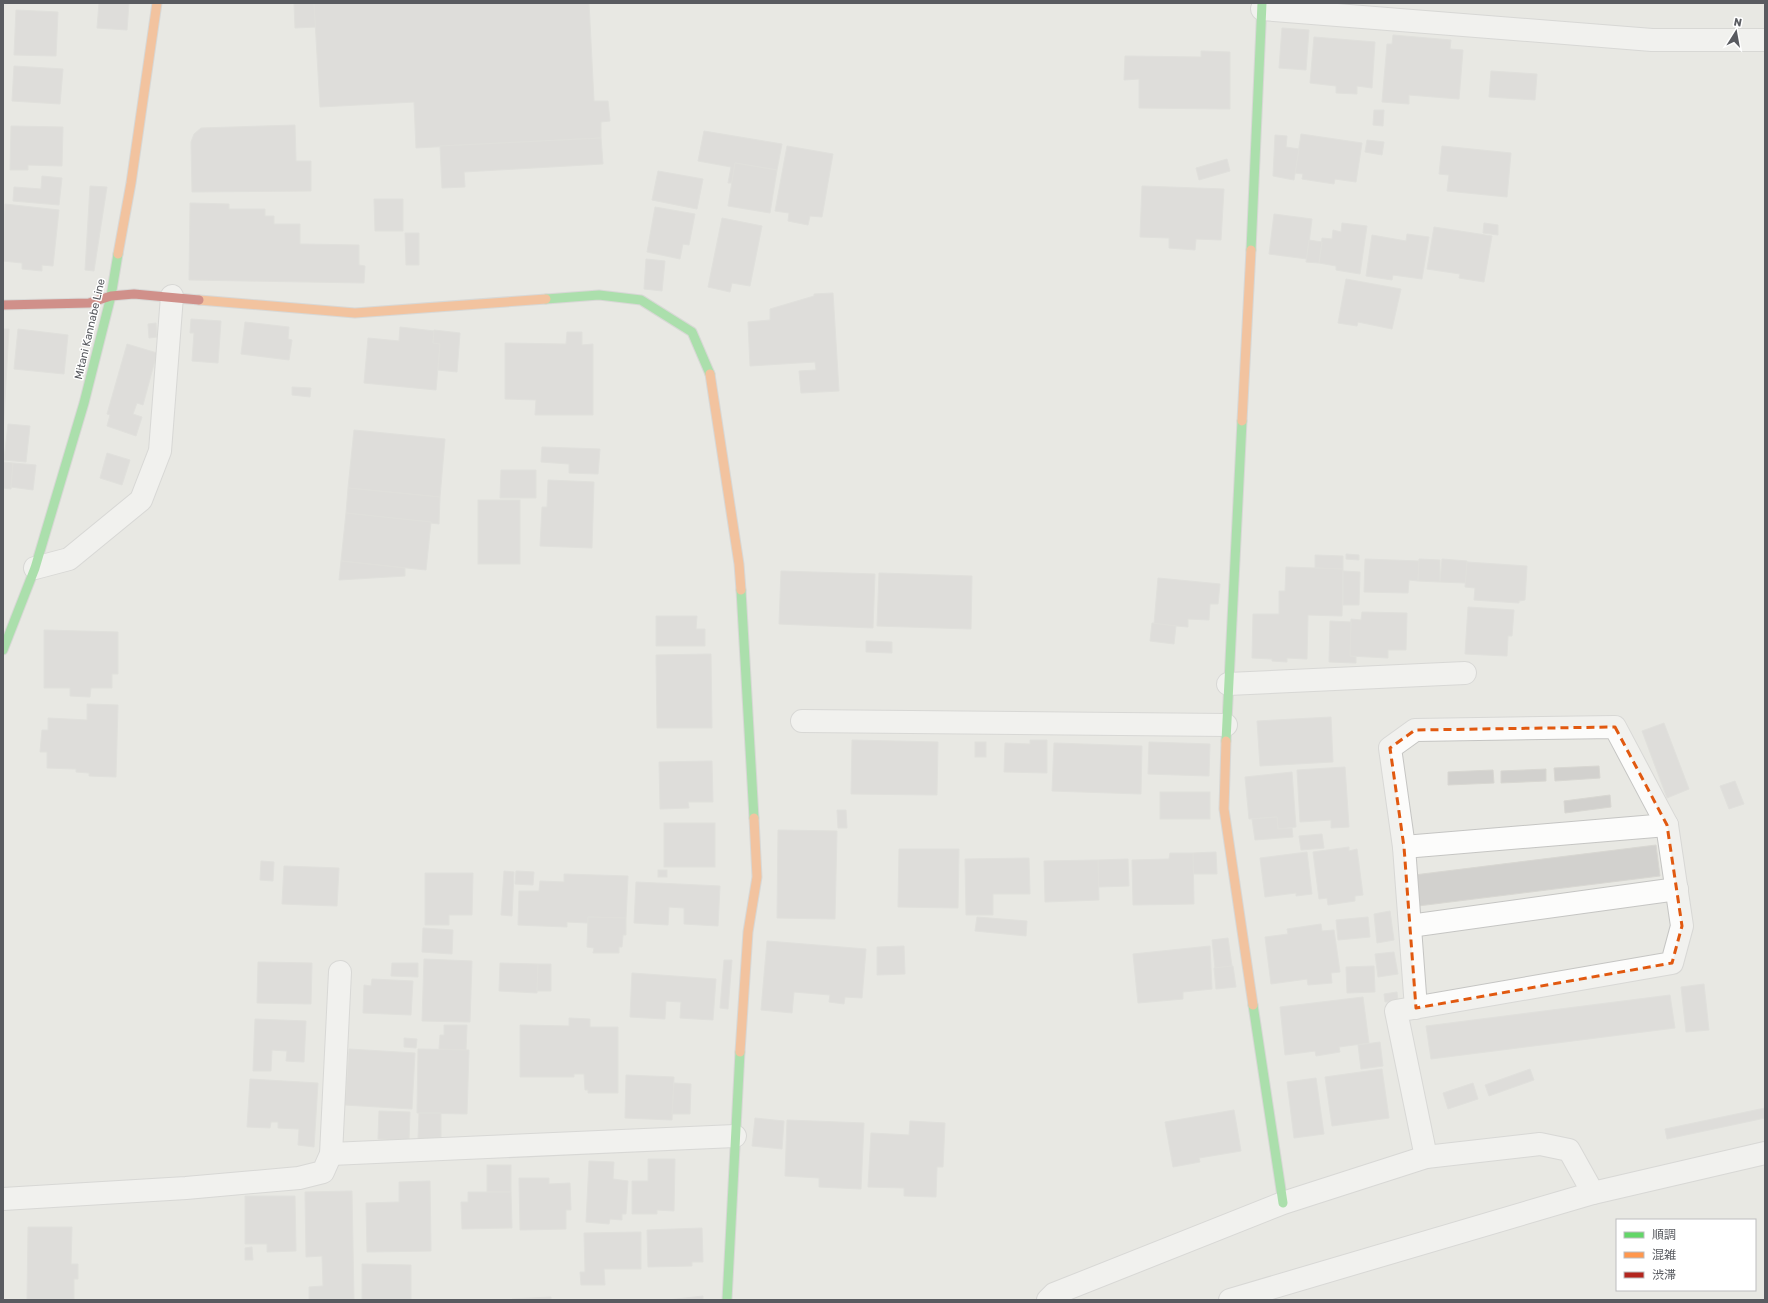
<svg xmlns="http://www.w3.org/2000/svg" width="1768" height="1303" font-family="Rubik,'Noto Sans JP',sans-serif">
<rect width="100%" height="100%" fill="#e8e8e3"/>
<g fill="#d2d1ce" stroke="#d8d7d2">
<path d="M99 3H129L127 30 97 28Z"/>
<path d="M294 3H314L316 27 295 28Z"/>
<path d="M314 3H589L594 101H608L610 121 601 122V138L416 148 414 102 320 107Z"/>
<path d="M16 10 58 12 56 56 14 55Z"/>
<path d="M1282 28 1309 30 1306 70 1279 68Z"/>
<path d="M1393 35 1451 40 1450 49 1463 50 1459 99 1409 95V104L1382 102 1387 44H1392Z"/>
<path d="M1314 37 1375 42 1372 88 1357 86V94L1336 93V86L1310 83Z"/>
<path d="M1201 51 1230 52V109L1139 108V79L1124 80 1125 56 1201 57Z"/>
<path d="M14 66 63 69 60 104 12 101Z"/>
<path d="M1491 71 1537 74 1535 100 1489 97Z"/>
<path d="M1374 110H1384L1383 126 1373 125Z"/>
<path d="M295 125 296 161H311V191L192 192 191 142 194 134 201 128Z"/>
<path d="M11 126 63 127 62 166 28 165V170H10Z"/>
<path d="M704 131 782 144 777 170 735 163 732 183H728L731 167 698 161Z"/>
<path d="M1301 134 1362 143 1356 182 1335 179 1334 184 1302 179 1303 174 1295 173Z"/>
<path d="M1275 135 1287 136 1286 147 1299 149 1294 180 1273 176Z"/>
<path d="M601 138 603 164 464 172 465 187 442 188 440 146Z"/>
<path d="M1367 140 1384 142 1382 155 1365 152Z"/>
<path d="M787 146 833 154 822 217 810 216 808 225 788 221 789 213 775 211Z"/>
<path d="M1442 146 1511 153 1507 197 1447 191 1449 175 1439 174Z"/>
<path d="M1227 159 1230 171 1199 180 1196 168Z"/>
<path d="M735 163 777 170 770 213 728 206Z"/>
<path d="M658 171 703 179 697 209 652 200Z"/>
<path d="M42 176 62 178 59 205 13 201 14 187 41 189Z"/>
<path d="M90 186 107 187 94 271 85 270Z"/>
<path d="M1142 186 1224 189 1221 240 1196 239 1195 250 1169 248V238L1140 237Z"/>
<path d="M374 199H403V231H375Z"/>
<path d="M190 203 229 204V209H265V216H274V224H300V244L359 245V265L365 266 364 283 189 280Z"/>
<path d="M5 204 59 210 53 266 42 265V271L22 269V263L3 261Z"/>
<path d="M655 207 695 214 689 245 683 244 680 259 647 252Z"/>
<path d="M1274 214 1312 219 1307 259 1269 254Z"/>
<path d="M722 218 762 226 750 286 732 283 730 292 708 287Z"/>
<path d="M1342 223 1367 226 1360 274 1336 270V266L1319 263 1322 238 1332 239 1333 230 1341 232Z"/>
<path d="M1484 223 1498 225V235L1483 233Z"/>
<path d="M1434 227 1492 236 1484 282 1459 278 1460 274 1427 269Z"/>
<path d="M405 233H419V265H406Z"/>
<path d="M1407 234 1429 237 1422 279 1393 275 1392 280 1366 276 1372 235 1406 241Z"/>
<path d="M1309 240 1322 242 1319 263 1306 262Z"/>
<path d="M646 259 665 261 662 291 644 289Z"/>
<path d="M1346 279 1401 289 1392 329 1358 322 1357 326 1338 323Z"/>
<path d="M833 293 839 391 801 393 799 371 816 370 815 362 750 366 748 322 770 320V309L814 296V294Z"/>
<path d="M191 319 221 321 218 363 192 361 194 333H190Z"/>
<path d="M245 322 289 327 288 339 292 340 289 360 241 354Z"/>
<path d="M156 323 157 337 149 338 148 324Z"/>
<path d="M400 327 434 331 433 343 440 344 436 390 364 383 368 338 399 341Z"/>
<path d="M3 329H9L3 434Z"/>
<path d="M18 329 68 335 64 374 14 369Z"/>
<path d="M434 330 460 333 457 372 438 370 440 344 433 343Z"/>
<path d="M567 332H582V345L593 344V415H535L536 400 505 399V343L566 344Z"/>
<path d="M127 344 157 353 143 405 137 403 133 414 142 417 136 436 107 426 110 415 107 414Z"/>
<path d="M292 387 311 388 310 397 292 395Z"/>
<path d="M8 424 30 426 26 462 4 460Z"/>
<path d="M354 430 445 439 440 497 348 488Z"/>
<path d="M542 447 600 449 598 474 569 473V464L541 462Z"/>
<path d="M107 453 130 460 122 485 100 478Z"/>
<path d="M3 462 13 463 11 489 3 488Z"/>
<path d="M13 463 36 465 33 490 11 487Z"/>
<path d="M501 470H536V498H500Z"/>
<path d="M548 480 594 482 592 548 540 546 542 507H547Z"/>
<path d="M348 488 440 497 439 524 346 513Z"/>
<rect x="478" y="500" width="42" height="64"/>
<path d="M346 513 431 522 426 570 341 561Z"/>
<path d="M1346 554 1359 555V560L1346 559Z"/>
<path d="M1315 555 1343 556V569L1315 568Z"/>
<path d="M1365 559 1419 561 1418 581 1409 580 1408 593 1364 592Z"/>
<path d="M1419 559 1440 560V582L1418 581Z"/>
<path d="M1442 559 1467 561 1466 583 1440 582Z"/>
<path d="M341 561 405 568V576L339 580Z"/>
<path d="M1467 562 1527 566 1525 600 1519 601V603L1474 600 1475 588 1465 587Z"/>
<path d="M1286 567 1343 569 1342 616 1308 615 1307 659 1287 658V662L1272 661V659L1252 658 1253 614H1279V591H1285Z"/>
<path d="M781 571 875 574 873 628 779 624Z"/>
<path d="M1343 571 1360 572 1359 605H1343Z"/>
<path d="M879 573 972 576 971 629 877 626Z"/>
<path d="M1158 578 1220 584 1218 604H1210L1209 620 1188 619V627L1154 624Z"/>
<path d="M1468 607 1514 610 1512 636H1508L1507 656 1465 654Z"/>
<path d="M1362 612 1407 613 1406 650H1388V658L1350 656 1351 619 1361 620Z"/>
<path d="M656 616H697L696 629H705V646H656Z"/>
<path d="M1330 621 1351 622 1350 656 1356 657V663L1329 662Z"/>
<path d="M1152 623 1176 626 1174 644 1150 641Z"/>
<path d="M44 630 118 632V674H112V688H91L90 697 70 696V688H44Z"/>
<path d="M866 641 892 642V653L866 652Z"/>
<path d="M711 654 712 728H657L656 655Z"/>
<path d="M87 704 118 705 116 777 89 776V773L76 772V769L47 768V752H40L42 730H48V718L87 720Z"/>
<path d="M1331 717 1333 762 1260 766 1257 721Z"/>
<path d="M1664 723 1689 789 1667 798 1642 731Z"/>
<path d="M852 740 938 742 937 795 851 794Z"/>
<path d="M1030 740H1047V773L1004 772 1005 743 1030 744Z"/>
<rect x="975" y="742" width="11" height="15"/>
<path d="M1149 742 1210 744 1209 776 1148 774Z"/>
<path d="M1054 743 1142 746 1141 794 1052 791Z"/>
<path d="M712 761 713 802H688L689 808 660 809 659 762Z"/>
<path d="M1599 766 1600 778 1555 781 1554 768Z"/>
<path d="M1345 767 1349 827 1331 828V820L1300 822 1297 770Z"/>
<path d="M1546 769V781L1501 783V771Z"/>
<path d="M1493 770 1494 783 1448 785V772Z"/>
<path d="M1292 772 1296 827 1278 829 1277 817 1249 819 1245 777Z"/>
<path d="M1735 781 1744 804 1729 809 1720 786Z"/>
<rect x="1160" y="792" width="50" height="27"/>
<path d="M1610 795 1611 807 1565 813 1564 801Z"/>
<path d="M837 810H846L847 828H838Z"/>
<path d="M1277 817 1278 829 1292 828 1293 837 1255 840 1252 819Z"/>
<rect x="664" y="823" width="51" height="44"/>
<path d="M778 830 837 831 835 919 777 918Z"/>
<path d="M1322 834 1324 848 1301 850 1299 836Z"/>
<path d="M1656 845 1660 876 1418 906 1414 875Z"/>
<path d="M1349 847V851L1357 849 1363 895 1355 896V901L1328 905 1327 898 1319 899 1313 852Z"/>
<path d="M899 849H959L958 908 898 907Z"/>
<path d="M1216 852 1217 874H1193V853Z"/>
<path d="M1307 852 1312 894 1296 896V893L1265 897 1260 858Z"/>
<path d="M1170 853H1193L1194 904 1133 905 1132 860 1169 859Z"/>
<path d="M1029 858 1030 894H993V915H966L965 859Z"/>
<path d="M1128 859 1129 886 1098 887V860Z"/>
<path d="M1098 860 1099 900 1045 902 1044 861Z"/>
<path d="M261 861 274 862 273 881 260 880Z"/>
<path d="M284 866 339 868 337 906 282 904Z"/>
<rect x="658" y="870" width="9" height="7"/>
<path d="M504 871 514 872 512 916 501 915Z"/>
<path d="M516 871 534 872 533 885 515 884Z"/>
<path d="M425 873H473L472 915H449V925H425Z"/>
<path d="M564 874 628 876 626 918 588 917V923L567 922V927L518 925 519 891H539L540 881 564 882Z"/>
<path d="M636 882 720 886 718 926 684 924V908L669 907 668 925 634 923Z"/>
<path d="M1390 911 1394 940 1377 943 1374 914Z"/>
<path d="M588 917 626 918V935H623L622 947H619V953H593L594 948 587 947Z"/>
<path d="M977 917 1027 921 1026 936 975 931Z"/>
<path d="M1368 917 1370 937 1338 940 1336 920Z"/>
<path d="M1321 924 1322 931 1334 930 1340 972 1331 973 1332 983 1308 985 1307 979 1271 984 1265 937 1288 934 1287 929Z"/>
<path d="M423 928 453 930 452 954 422 952Z"/>
<path d="M1228 938 1232 966 1215 968 1212 940Z"/>
<path d="M767 941 866 949 862 998 845 997 844 1004 829 1002 830 995 794 992 792 1013 761 1010Z"/>
<path d="M904 946 905 974 877 975V947Z"/>
<path d="M1210 946 1212 989 1183 992V999L1138 1003 1133 954Z"/>
<path d="M1394 952 1398 974 1378 977 1375 954Z"/>
<path d="M424 959 472 961 470 1022 422 1021Z"/>
<path d="M724 960H732L728 1009 720 1008Z"/>
<path d="M258 962 312 963 311 1004 257 1003Z"/>
<path d="M392 963H418V977L391 976Z"/>
<path d="M500 963 538 964 537 993 499 991Z"/>
<path d="M538 964H551V991H537Z"/>
<path d="M1232 966H1233L1236 987 1216 989 1214 968Z"/>
<path d="M1374 966 1375 992 1347 993 1346 967Z"/>
<path d="M632 973 716 979 713 1020 680 1018 681 1002 666 1001 665 1019 630 1017Z"/>
<path d="M372 979 413 981 411 1015 363 1013 364 985 371 986Z"/>
<path d="M1704 984 1709 1030 1686 1032 1681 987Z"/>
<path d="M1397 992 1398 1001 1385 1002 1384 994Z"/>
<path d="M1670 995 1675 1028 1431 1059 1426 1026Z"/>
<path d="M1363 997 1369 1043 1339 1047 1340 1052 1316 1056 1315 1051 1285 1055 1280 1007Z"/>
<path d="M569 1018 590 1019V1027H618V1093H588V1090H585L584 1074H574V1077H520V1025L569 1026Z"/>
<path d="M255 1019 306 1021 304 1062 286 1061 287 1051 272 1050 271 1071H253Z"/>
<path d="M444 1025H467L466 1050 439 1049 440 1035H444Z"/>
<path d="M404 1038 417 1039 416 1048 404 1047Z"/>
<path d="M1380 1042 1383 1066 1361 1069 1358 1045Z"/>
<path d="M349 1049 415 1053 412 1109 345 1105Z"/>
<path d="M418 1049 469 1050 467 1114 417 1113Z"/>
<path d="M1382 1069 1389 1118 1332 1126 1325 1077Z"/>
<path d="M1530 1069 1534 1080 1489 1096 1485 1085Z"/>
<path d="M626 1075 674 1077 672 1120 625 1118Z"/>
<path d="M1316 1078 1324 1134 1294 1138 1287 1082Z"/>
<path d="M250 1079 318 1083 314 1147 298 1145 299 1129 278 1128V1122H271L270 1128 247 1127Z"/>
<path d="M674 1083 691 1084 690 1114H672Z"/>
<path d="M1473 1083 1478 1099 1448 1109 1443 1093Z"/>
<path d="M1765 1108V1118L1667 1139 1665 1129Z"/>
<path d="M1234 1110 1241 1151 1199 1158 1200 1162 1173 1167 1165 1122Z"/>
<path d="M379 1111 410 1112 409 1140 378 1139Z"/>
<path d="M419 1113H441V1140L418 1139Z"/>
<path d="M755 1118 784 1121 782 1149 752 1146Z"/>
<path d="M787 1120 864 1123 861 1189 819 1187V1178L785 1176Z"/>
<path d="M910 1121 945 1123 943 1167H937L936 1197 904 1196V1188L868 1187 871 1133 909 1135Z"/>
<path d="M648 1159H675L674 1211 657 1210V1214H632V1181H648Z"/>
<path d="M589 1161 614 1162 613 1179 628 1181 626 1214H622V1220L610 1219 609 1224 586 1222Z"/>
<rect x="487" y="1165" width="24" height="27"/>
<path d="M519 1178H549V1184L570 1183 571 1210H566V1229L520 1230Z"/>
<path d="M430 1181 431 1251 367 1252 366 1203 399 1202V1182Z"/>
<path d="M352 1191 354 1300H309V1287L323 1286 322 1256 306 1257 305 1192Z"/>
<path d="M468 1192H511L512 1228 462 1229 461 1202H468Z"/>
<path d="M245 1196H295L296 1251 267 1252V1244H245Z"/>
<path d="M28 1227H72L71 1264H78V1279H74V1300H27Z"/>
<path d="M702 1228 703 1262H692V1266L648 1267 647 1230Z"/>
<path d="M641 1232V1269H604L605 1285H581L580 1272H585L584 1233Z"/>
<path d="M252 1247 253 1260H245V1248Z"/>
<path d="M362 1264 411 1265V1300H362Z"/>
<path d="M703 1296V1300H668Z"/>
<path d="M551 1297V1300H512V1299Z"/>
</g>
<g fill="none" stroke-linecap="round" stroke-linejoin="round">
<defs>
<g id="street">
<path d="M1262 9 1652 40H1765"/>
<path d="M35 568 69 559 141 500 160 451 172 296"/>
<path d="M1228 684 1465 673"/>
<path d="M802 721 1226 725"/>
<path d="M1404 847 1667 825"/>
<path d="M1410 926 1677 889"/>
<path d="M1416 1008 1404 847 1390 748 1415 730 1615 727 1667 825 1682 926 1672 963 1396 1011 1426 1157"/>
<path d="M331 1154 735 1136"/>
<path d="M3 1199 186 1188 299 1178 323 1172 331 1154 340 972"/>
<path d="M1048 1300 1054 1294 1283 1203 1426 1157 1540 1144 1569 1150 1593 1193"/>
<path d="M1230 1300 1593 1193 1765 1153"/>
</g>
<g id="fast">
<path d="M1251 250 1262 3"/>
<path d="M546 299 599 295 641 300 692 332 710 374"/>
<path d="M741 590 754 818"/>
<path d="M3 650 35 568 84 403 111 296 118 254"/>
<path d="M1226 741 1242 421"/>
<path d="M1253 1005 1283 1203"/>
<path d="M727 1300 740 1052"/>
</g>
<g id="slow">
<path d="M118 254 131 183 157 3"/>
<path d="M199 300 355 313 546 299"/>
<path d="M710 374 739 564 741 590"/>
<path d="M1242 421 1251 250"/>
<path d="M1226 741 1224 809 1253 1005"/>
<path d="M740 1052 748 932 757 877 754 818"/>
</g>
<path id="jam" d="M3 305 89 303 111 296 134 294 199 300"/>
</defs>
<use href="#street" stroke="#c5c5c3" stroke-width="24"/>
<use href="#fast" stroke="#c5c5c4" stroke-width="11"/>
<use href="#slow" stroke="#c5c5c4" stroke-width="11"/>
<use href="#jam" stroke="#c5c5c4" stroke-width="11"/>
<use href="#street" stroke="#fcfcfb" stroke-width="22"/>
<use href="#fast" stroke="#63d668" stroke-width="9"/>
<use href="#slow" stroke="#ff974d" stroke-width="9"/>
<use href="#jam" stroke="#b3261e" stroke-width="9"/>
</g>
<path d="M0 0H1768V1303H0ZM1615 727 1667 825 1682 926 1672 963 1416 1008 1404 847 1390 748 1415 730Z" fill="#e8e8e3" fill-opacity=".55" fill-rule="evenodd"/>
<path fill="none" stroke="#e15910" stroke-width="3" stroke-dasharray="8 5" stroke-linejoin="round" d="M1615 727 1667 825 1682 926 1672 963 1416 1008 1404 847 1390 748 1415 730Z"/>
<g text-anchor="middle" dominant-baseline="central" stroke-width="3" stroke-linejoin="round" paint-order="stroke">
<g font-size="11" fill="#595b60" stroke="#fff">
<text transform="translate(90 329) rotate(-77)">Mitani Kannabe Line</text>
</g>
</g>
<rect width="1768" height="1303" fill="none" stroke="#595b60" stroke-width="8"/>
<rect x="1616" y="1219" width="140" height="72" fill="#ffffff" stroke="#bdbdbf"/>
<rect x="1624" y="1232" width="20" height="6" fill="#63d668" stroke="#bdbdbf"/>
<text x="1652" y="1239" font-size="12" fill="#595b60">順調</text>
<rect x="1624" y="1252" width="20" height="6" fill="#ff974d" stroke="#bdbdbf"/>
<text x="1652" y="1259" font-size="12" fill="#595b60">混雑</text>
<rect x="1624" y="1272" width="20" height="6" fill="#b3261e" stroke="#bdbdbf"/>
<text x="1652" y="1279" font-size="12" fill="#595b60">渋滞</text>
<g transform="translate(1736 32) rotate(11)" stroke="#ffffff" stroke-width="3" paint-order="stroke">
<path d="M0-3L7 15L0 10L-7 15Z" fill="#595b60"/>
<text y="-6" font-size="11" font-weight="bold" text-anchor="middle" fill="#595b60">N</text>
</g>
</svg>
